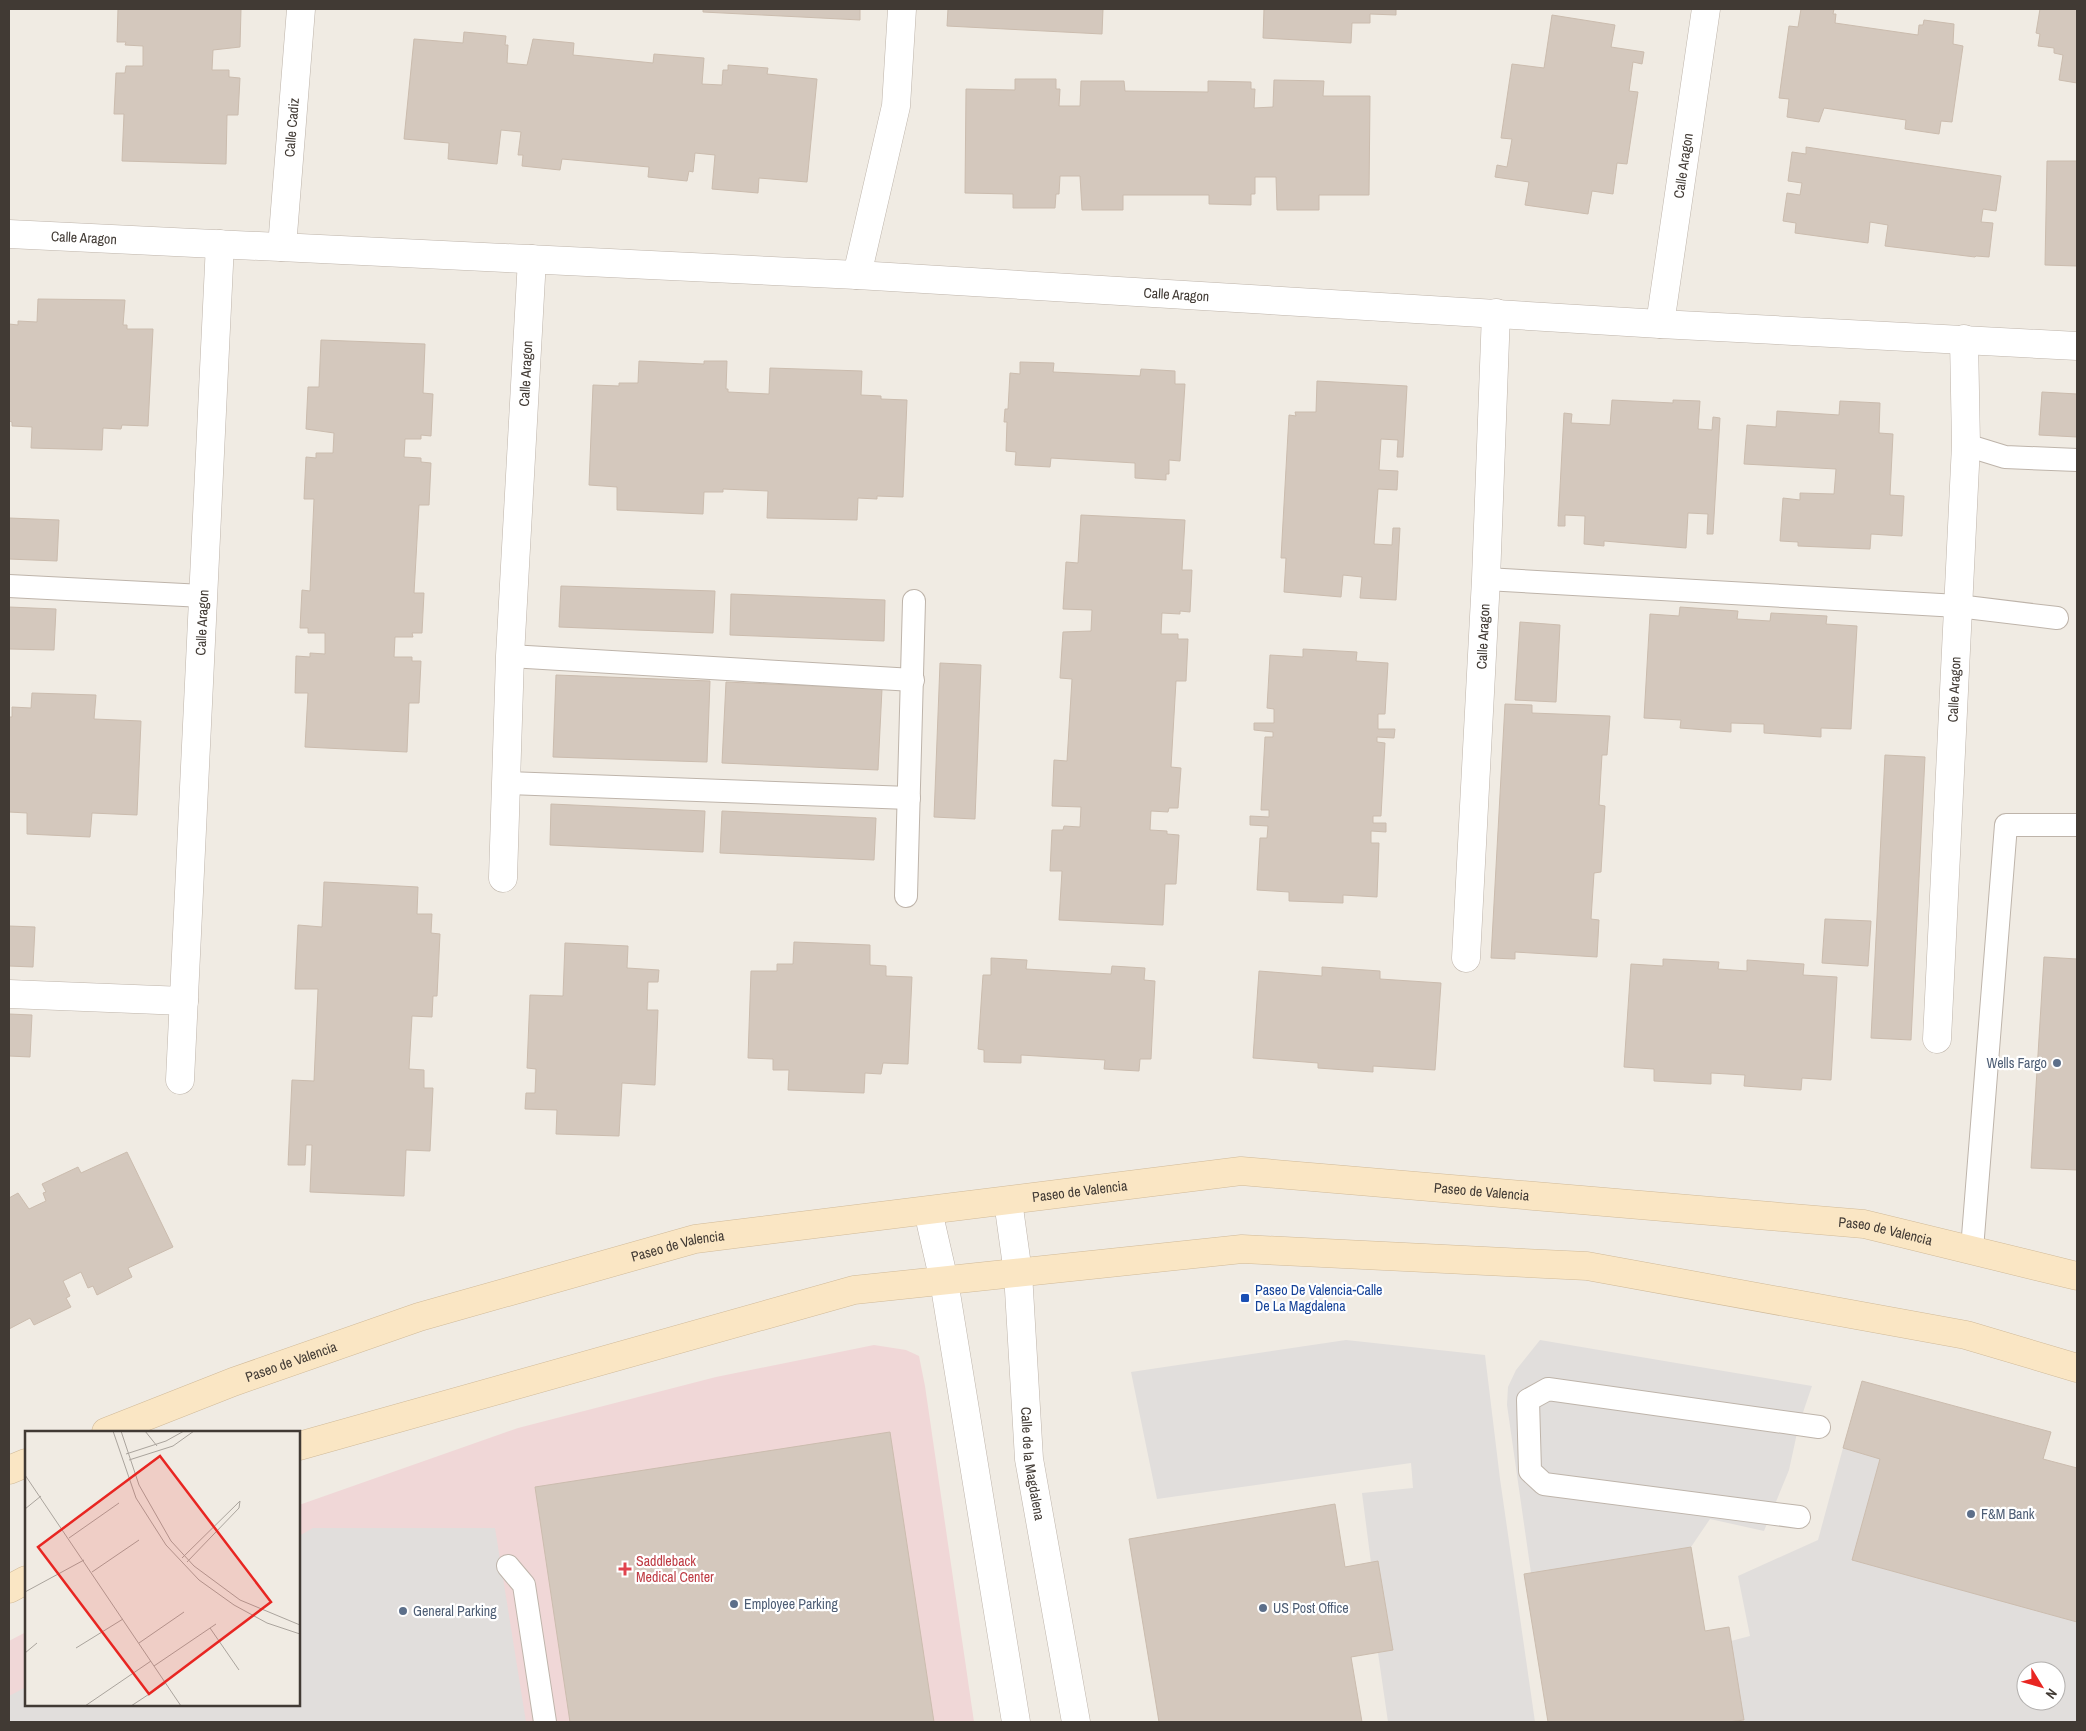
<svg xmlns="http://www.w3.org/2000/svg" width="2086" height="1731" font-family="'Archivo Narrow',sans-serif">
<rect width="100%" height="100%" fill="#f0ebe3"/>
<path fill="#f0d7d7" d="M874 1345 906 1350 919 1356 925 1386 974 1722H9V1641L26 1632V1705H299V1505L518 1428 716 1377Z"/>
<g fill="#e1dedc" fill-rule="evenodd">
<path d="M1346 1340 1485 1355 1500 1479 1535 1722H1388L1378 1653 1393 1649 1378 1562 1371 1563 1362 1493 1413 1488 1411 1463 1157 1499 1131 1372Z"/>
<path d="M1540 1340 1812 1386 1799 1424 1789 1470 1764 1531 1710 1519 1691 1547 1531 1573 1507 1405 1508 1387 1516 1370Z"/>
<path d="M1843 1448 1880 1459 1852 1560 2077 1622V1722H1744L1731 1641 1750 1636 1738 1576 1818 1540ZM2026 1671H2056V1701H2026Z"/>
<path d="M313 1528H495L526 1722H9V1696L26 1687V1705H299V1536Z"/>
</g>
<g fill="#d4c8bd" stroke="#cbbcae">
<path d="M118 9H241L240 47 213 50 212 70H229V77L240 78 238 115H227L226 164 122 161 124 114H114L116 73H125L126 66H143V46L125 45 126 42H117Z"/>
<path d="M703 9H860V20L703 12Z"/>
<path d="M948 9H1103L1102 34 947 26Z"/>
<path d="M1264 9H1396V15L1370 14V23H1352L1351 43 1263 38Z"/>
<path d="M1801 9H1834L1833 14H1836L1835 23 1918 35 1919 25H1923L1924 20 1954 24 1953 44 1963 46 1952 122 1941 121 1939 134 1905 129 1906 120 1824 108 1819 122 1787 117 1789 99 1779 98 1789 26 1798 27Z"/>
<path d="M2040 9H2077V83L2059 80 2063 55 2054 53V48L2038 46 2040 34 2036 33Z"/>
<path d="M1552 15 1615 25 1611 47 1644 52 1642 64 1633 62 1629 91 1638 92 1627 164 1617 163 1613 194 1592 191 1588 214 1525 205 1529 182 1495 177 1497 165 1507 167 1512 139 1501 138 1512 64 1544 68Z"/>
<path d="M464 32 506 36 505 45H508L507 63 527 65 533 39 574 43 573 55 653 63 654 54 704 58 702 84 722 85 723 70H728V65L768 68 767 74 817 79 807 182 759 178 758 193 712 189 715 155 695 153 693 172 689 171 687 181 648 177 649 167 562 159 560 170 522 166 523 155H518L521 132 501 130 497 164 448 159 449 143 404 139 414 39 463 43Z"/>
<path d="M1015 79H1056V89H1060L1059 106H1080L1081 81H1124L1125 91 1208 92V81L1251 82V89H1255L1254 108 1273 107 1274 80 1324 81 1323 96H1370L1369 195H1319V210H1277L1276 177H1255V194H1251V205L1209 204V195H1123V210H1082L1080 176H1060L1059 194H1056L1055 208H1013V194L965 193 966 89 1015 90Z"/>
<path d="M1806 147 2001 176 1996 211 1983 209 1981 222 1993 223 1989 257 1976 256 1975 257 1885 246 1888 225 1870 222 1868 243 1795 233 1796 223 1783 221 1787 193 1800 195 1802 183 1788 181 1792 152 1806 154Z"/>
<path d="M2047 161H2077V266L2045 265Z"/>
<path d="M38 299 125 300 123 325H127V329H153L148 426 122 425 121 429 103 428 102 450 31 448 32 427 12 426V422L9 421V324L18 325V321L37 322Z"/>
<path d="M321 340 425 344 423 393 433 394 431 436 421 435V439H405L404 457 421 458V462L431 463 429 505H419L414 593H424L422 633H412L413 637H395L394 657H412V661H421L419 703H409L407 752 305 747 308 693H295L296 656 310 657V653L325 654V633H308V628H300L302 590 310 591 314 499H304L306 457 316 458V453H333L334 433 306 429 308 387H319Z"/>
<path d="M639 361 704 364V361H727L726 389H728V392L769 394 770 368 862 371 861 395 881 396V399L907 400 903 497 877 496V499L858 498 857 520 767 518 768 491 723 489V492H704L703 514 617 510V487L589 485 593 385 619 386V383H638Z"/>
<path d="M1020 362 1054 363 1053 372 1140 376 1141 369 1175 371V384H1185L1180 461 1169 460V474H1166V480L1135 478V463L1051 458 1050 467 1015 465 1016 452 1006 451 1007 422H1004L1005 409H1008L1010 373 1020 374Z"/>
<path d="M1317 381 1407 386 1403 457H1397L1398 440 1381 439 1379 470 1398 471 1397 490 1378 489 1374 544 1392 545 1393 528H1400L1396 600 1360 598 1362 577 1343 575 1341 597 1284 592 1286 558H1281L1289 415 1296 416 1295 412H1316Z"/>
<path d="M2042 392 2077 394V437L2039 435Z"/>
<path d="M1612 400 1673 403V400L1700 401 1698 429 1712 430 1713 417 1720 418 1713 534H1707L1708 514 1688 513 1686 548 1604 541V546L1584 544 1585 516 1565 515V526H1558L1564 413 1572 414 1571 423 1610 425Z"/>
<path d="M1840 401 1880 403 1879 433 1893 434 1890 495 1904 496 1902 536 1871 534 1870 549 1798 546V542L1780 541 1783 498 1800 500V493L1834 494 1836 469 1744 464 1747 425 1776 427 1777 411 1839 415Z"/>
<path d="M1081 515 1185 520 1182 570H1192L1190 612 1180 611V614L1162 613 1161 634H1178V639H1188L1186 681H1176L1171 767 1181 768 1178 808H1169L1168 812 1151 811 1150 830 1167 831V834L1179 835 1176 884H1165L1163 925 1059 920 1062 871H1050L1052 830H1063L1064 826 1080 827 1081 807 1052 806 1054 760 1067 761 1072 679 1060 678 1063 632 1091 631 1092 610 1063 609 1066 562 1078 563Z"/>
<path d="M9 518 59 520 57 561 9 559Z"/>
<path d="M561 586 715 591 713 633 559 627Z"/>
<path d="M731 594 885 600 884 641 730 635Z"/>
<path d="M9 607 56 609 54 650 9 649Z"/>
<path d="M1680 607 1738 611 1737 619 1770 621 1771 613 1827 616 1826 624 1857 626 1851 729 1821 728V737L1764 733V724L1731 723V732L1680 728 1681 720 1644 718 1650 614 1679 616Z"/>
<path d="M1520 622 1560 625 1556 702 1515 700Z"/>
<path d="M1303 649 1357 652 1356 661 1388 663 1385 714H1378V729H1395L1394 738 1377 737V742L1385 743 1381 816H1373V823H1386V832L1371 831V843H1379L1377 897 1343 895V903L1289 901V892L1257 890 1260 838H1267L1268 826 1250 825V816L1269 817V810H1261L1265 737H1273V732L1254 730V723H1274V709L1267 708 1270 655 1303 657Z"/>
<path d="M940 663 981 665 975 819 934 817Z"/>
<path d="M556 675 710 681 707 762 553 757Z"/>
<path d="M726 682 882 689 878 770 722 763Z"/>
<path d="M32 693 96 695 94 719 141 721 137 815 92 813 90 837 27 834V813L9 812V717H12V707L31 708Z"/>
<path d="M1505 704 1532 705V713L1610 716 1607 755H1602L1599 805 1605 806 1601 872 1594 873 1591 919 1599 920 1597 957 1515 952V959L1491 958Z"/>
<path d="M1885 755 1925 757 1911 1040 1871 1038Z"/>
<path d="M551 804 705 811 703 852 550 845Z"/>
<path d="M722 811 876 818 874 860 720 853Z"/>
<path d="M324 882 418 887 417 914H432L431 933 440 934 437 996H433L432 1017 412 1016 409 1069 424 1070V1088H433L430 1151 406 1150 404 1196 310 1192 312 1145H306L305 1165H288L292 1080 314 1081 318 989H295L298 925 322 927Z"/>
<path d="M1825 919 1871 921 1868 966 1822 963Z"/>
<path d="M9 926 35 927 33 967 9 966Z"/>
<path d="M794 942 870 945V965L886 966V976L912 977 908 1064 883 1063 881 1074 865 1073 864 1093 788 1090 789 1070H773V1059L748 1058 751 971H777V964H793Z"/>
<path d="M565 943 628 946 627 968 659 970 658 982H648L647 1010H658L655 1085 622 1083 619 1136 556 1134 557 1110 525 1109 526 1093H535L536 1069 527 1068 530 995 563 996Z"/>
<path d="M2044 957 2077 959V1170L2031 1168Z"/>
<path d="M991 958 1027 960 1026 969 1111 974 1112 966 1145 968 1144 980 1155 981 1151 1059H1140L1139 1071 1104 1069 1105 1060 1021 1055V1063L984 1062V1050L978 1049 983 975H991Z"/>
<path d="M1663 959 1719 962 1718 969 1747 971V960L1804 964 1803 975 1837 977 1831 1080 1802 1078 1801 1090 1744 1086 1745 1075 1711 1073V1084L1654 1081V1069L1624 1067 1631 964 1663 966Z"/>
<path d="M1322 967 1380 971V979L1441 983 1435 1070 1373 1066V1072L1318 1068V1063L1253 1058 1259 971 1322 976Z"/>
<path d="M9 1014 32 1015 30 1057 9 1056Z"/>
<path d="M127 1152 173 1247 128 1268 132 1277 97 1295 93 1286 88 1288 81 1272 63 1281 70 1296 66 1298 71 1307 34 1325 30 1318 9 1329V1198L18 1193 29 1209 46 1201 43 1193 46 1192 42 1184 78 1167 81 1173Z"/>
<path d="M1862 1381 2051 1432 2043 1459 2077 1468V1622L1852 1560 1880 1459 1843 1448Z"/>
<path d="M890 1432 934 1722H570L535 1487Z"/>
<path d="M1335 1504 1345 1567 1378 1561 1393 1650 1351 1657 1362 1722H1159L1129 1539Z"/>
<path d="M1691 1547 1705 1631 1729 1627 1744 1720 1728 1722H1548L1524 1574Z"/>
</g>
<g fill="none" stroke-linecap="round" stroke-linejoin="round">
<defs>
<g id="service">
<path d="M1966 445 2005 457 2077 460"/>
<path d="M1486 579 1958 606 2057 618"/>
<path d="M9 586 203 596"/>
<path d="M510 656 913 680"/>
<path d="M505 783 909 798"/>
<path d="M906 896 914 601"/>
<path d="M1972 1249 2006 825H2077"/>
<path d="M1799 1517 1544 1484 1530 1471 1528 1400 1548 1389 1819 1427"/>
<path d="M508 1566 524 1585 545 1722"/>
</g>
<g id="minor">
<path id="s1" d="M282 247 301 9"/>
<path d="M857 275 896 106 902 9"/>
<path id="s2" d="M1660 324 1706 9"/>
<path id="s3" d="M503 878 510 656 532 259"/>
<path id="s4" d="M1466 958 1486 579 1496 313"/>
<path d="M9 994 184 1001"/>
<path id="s5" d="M1937 1039 1966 445 1964 339"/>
<path id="s6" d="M180 1080 220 244"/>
<path id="s7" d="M1008 1201 1018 1273 1029 1459 1076 1722"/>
<path d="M928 1211 944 1281 1016 1722"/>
</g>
<g id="tertiary">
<path id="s8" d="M9 234 857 275 1660 324 2077 346"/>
</g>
<g id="secondary">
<path id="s9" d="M106 1432 233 1382 419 1317 695 1239 1241 1171 1864 1224 2077 1276"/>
<path d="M299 1446 854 1290 1242 1249 1587 1266 1966 1335 2077 1368"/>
<path d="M9 1470 26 1463"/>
<path d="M9 1589 26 1580"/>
</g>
</defs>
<use href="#service" stroke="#beb4aa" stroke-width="24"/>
<use href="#minor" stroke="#beb4aa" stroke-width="29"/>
<use href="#tertiary" stroke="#beb4aa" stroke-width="29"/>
<use href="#secondary" stroke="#d0ba99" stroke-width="29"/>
<use href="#service" stroke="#fff" stroke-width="22"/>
<use href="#minor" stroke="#fff" stroke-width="28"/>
<use href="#tertiary" stroke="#fff" stroke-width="28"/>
<use href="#secondary" stroke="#fae6c4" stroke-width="28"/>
</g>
<g fill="#5c6f8a" stroke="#fff" stroke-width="2">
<circle cx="2057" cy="1063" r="5"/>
<circle cx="1971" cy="1514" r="5"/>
<circle cx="734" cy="1604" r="5"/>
<circle cx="1263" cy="1608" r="5"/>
<circle cx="403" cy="1611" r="5"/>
</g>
<rect fill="#1a4fb4" stroke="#fff" stroke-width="2" x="1240" y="1293" width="10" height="10" rx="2.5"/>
<path fill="#e0444e" stroke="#fff" stroke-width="2" d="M622.5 1561.5h5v5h5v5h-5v5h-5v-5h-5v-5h5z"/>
<g text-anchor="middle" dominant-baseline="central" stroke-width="4.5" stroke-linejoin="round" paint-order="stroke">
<g font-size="14" fill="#413a34" stroke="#fff">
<text stroke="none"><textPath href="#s1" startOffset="120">Calle Cadiz</textPath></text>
<text stroke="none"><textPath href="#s2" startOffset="160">Calle Aragon</textPath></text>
<text stroke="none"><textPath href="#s8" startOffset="75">Calle Aragon</textPath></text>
<text stroke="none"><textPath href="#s8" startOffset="1169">Calle Aragon</textPath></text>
<text stroke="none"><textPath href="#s3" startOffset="505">Calle Aragon</textPath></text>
<text stroke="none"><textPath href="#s6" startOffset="458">Calle Aragon</textPath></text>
<text stroke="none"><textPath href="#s4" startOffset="322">Calle Aragon</textPath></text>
<text stroke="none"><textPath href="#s5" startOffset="350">Calle Aragon</textPath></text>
<text stroke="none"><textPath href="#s9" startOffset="1412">Paseo de Valencia</textPath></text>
<text stroke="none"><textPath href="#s9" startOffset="1008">Paseo de Valencia</textPath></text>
<text stroke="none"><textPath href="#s9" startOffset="1818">Paseo de Valencia</textPath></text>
<text stroke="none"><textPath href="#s9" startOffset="602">Paseo de Valencia</textPath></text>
<text stroke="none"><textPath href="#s9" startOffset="198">Paseo de Valencia</textPath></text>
<text stroke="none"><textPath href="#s7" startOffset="264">Calle de la Magdalena</textPath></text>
</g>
<g font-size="14" fill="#4e5e75" stroke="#fff" text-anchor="start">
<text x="2047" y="1063" text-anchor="end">Wells Fargo</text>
<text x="1981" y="1514">F&amp;M Bank</text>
<text x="744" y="1604">Employee Parking</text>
<text x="1273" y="1608">US Post Office</text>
<text x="413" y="1611">General Parking</text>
</g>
<g font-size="14" fill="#164399" stroke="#fff" text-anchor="start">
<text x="1255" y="1290">Paseo De Valencia-Calle<tspan x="1255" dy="16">De La Magdalena</tspan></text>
</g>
<g font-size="14" fill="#be3a42" stroke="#fff" text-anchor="start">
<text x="636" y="1561">Saddleback<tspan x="636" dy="16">Medical Center</tspan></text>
</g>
</g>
<g transform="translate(25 1431)">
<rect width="275" height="275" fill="#f0ebe3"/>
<path fill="none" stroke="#aaa49d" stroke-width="1" d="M88 0 111 67 141 114 174 149 209 174 242 192 275 203M96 0 114 54 146 110 169 135 215 169 275 194M120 0 132 15M101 23 141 10 159 0M104 29 148 15 169 0M0 44 156 275M0 78 16 65M44 107 94 72M157 127 215 70M162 131 214 77 215 70M67 141 114 109M0 161 59 129M185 197 214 239M114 212 159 181M51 217 98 188M0 222 12 212M129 235 191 193M60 275 126 230M106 275 141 252"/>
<path fill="#e82622" fill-opacity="0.15" stroke="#e82622" stroke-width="2.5" d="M135 25 246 171 124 263 13 116Z"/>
<rect width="275" height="275" fill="none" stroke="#413a34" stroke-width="2.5"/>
</g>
<rect width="2086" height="1731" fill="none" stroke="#413a34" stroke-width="20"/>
<g transform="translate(2041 1686) rotate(127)"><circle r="24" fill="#ffffff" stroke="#b3b0ae"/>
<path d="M0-4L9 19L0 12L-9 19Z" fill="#e82622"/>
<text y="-8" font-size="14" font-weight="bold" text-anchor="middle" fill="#413a34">N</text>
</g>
</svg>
